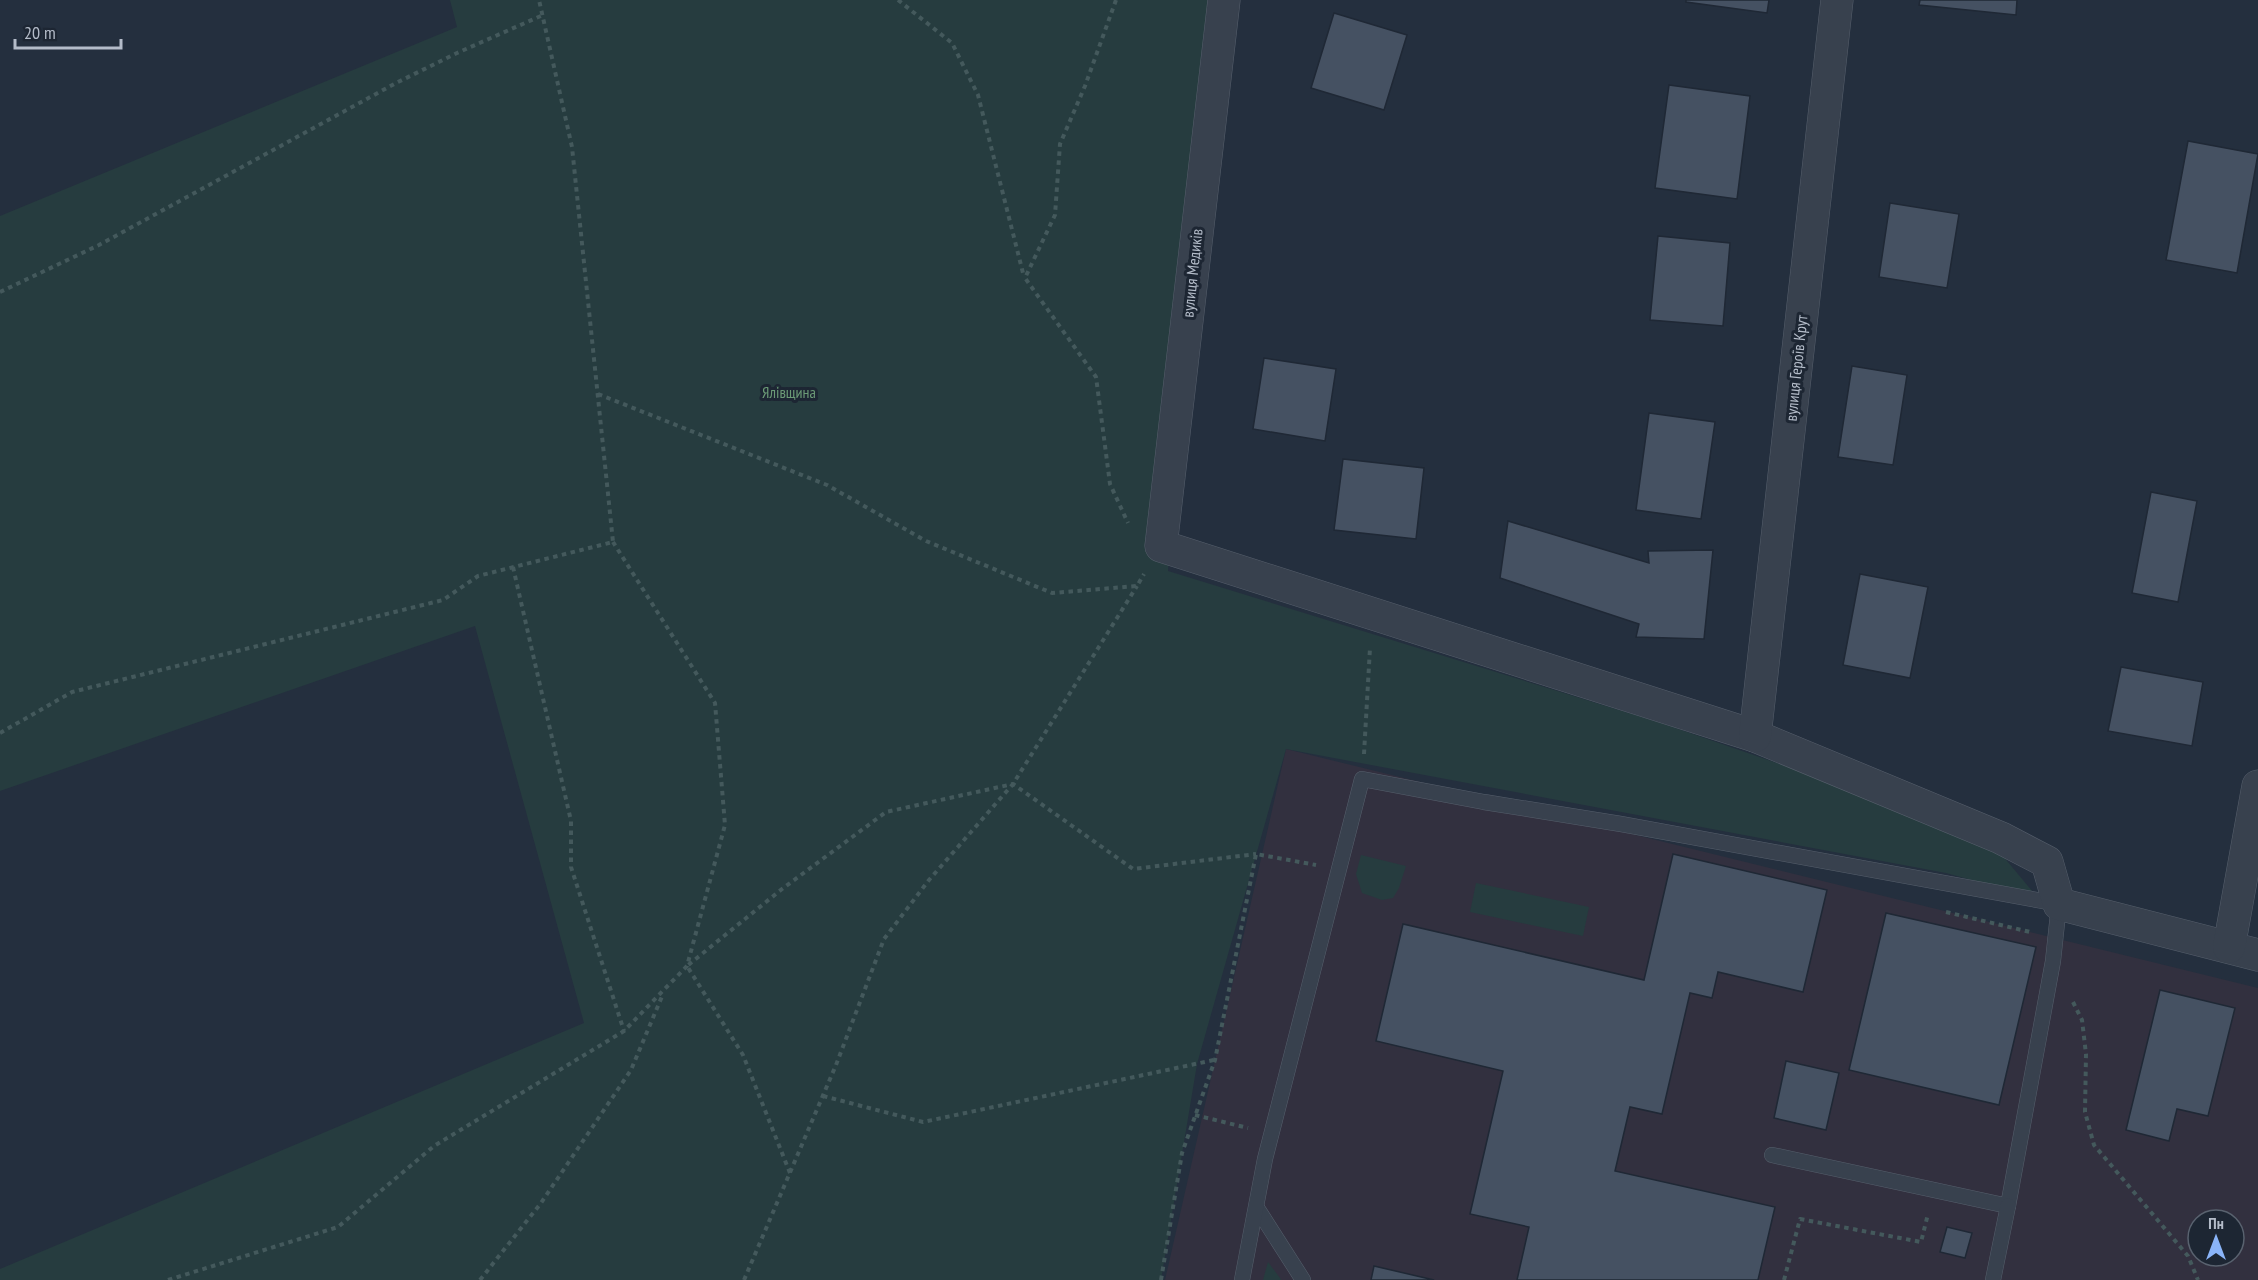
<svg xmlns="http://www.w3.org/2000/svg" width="2258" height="1280" font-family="'PT Sans Narrow',sans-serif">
<rect width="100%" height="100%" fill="#242f3e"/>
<path fill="#32303f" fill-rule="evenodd" d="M1286 749 2258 988V1280H1165ZM2198 1220H2234V1256H2198Z"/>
<g fill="#263c3f">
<path d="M450 0H1210L1168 571 1658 722 1858 791 2002 855 2038 898 1946 873 1286 749 1197 1064 1161 1280H0V1269L584 1023 475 626 0 791V216L457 27Z"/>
<path d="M1361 855 1406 866 1399 888 1393 898 1382 900 1362 893 1356 874Z"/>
<path d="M1476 883 1589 907 1583 936 1470 912Z"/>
<path d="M1268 1262 1280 1278 1281 1280H1263Z"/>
</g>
<g fill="#455162" stroke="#1f2835" stroke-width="1.5">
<path d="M1686 0H1769L1767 13 1686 2Z"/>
<path d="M1920 0H2017L2016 15 1919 5Z"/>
<path d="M1334 13 1407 35 1384 110 1311 88Z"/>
<path d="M1669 85 1750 96 1737 199 1655 188Z"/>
<path d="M2188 141 2258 154 2237 273 2166 260Z"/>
<path d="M1890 203 1959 214 1947 288 1879 277Z"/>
<path d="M1658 236 1730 243 1723 326 1650 320Z"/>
<path d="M1264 358 1336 369 1325 441 1253 429Z"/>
<path d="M1852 366 1907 375 1893 465 1838 457Z"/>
<path d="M1649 413 1715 422 1701 519 1636 510Z"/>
<path d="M1343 459 1424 468 1416 539 1334 530Z"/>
<path d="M2151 492 2197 501 2178 602 2132 593Z"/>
<path d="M1508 521 1649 563 1648 551 1713 550 1704 639 1636 637 1639 624 1500 578Z"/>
<path d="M1860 574 1928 587 1910 678 1843 665Z"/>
<path d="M2121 667 2203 682 2192 746 2108 731Z"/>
<path d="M1673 854 1827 890 1803 992 1718 972 1712 998 1690 993 1662 1114 1630 1107 1615 1171 1775 1207 1758 1280H1517L1529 1227 1470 1214 1503 1071 1376 1041 1403 924 1644 980Z"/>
<path d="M1886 913 2036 947 1999 1105 1849 1070Z"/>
<path d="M2160 990 2235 1008 2208 1116 2177 1109 2169 1141 2126 1130Z"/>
<path d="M1786 1061 1839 1073 1826 1130 1774 1118Z"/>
<path d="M1947 1227 1972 1233 1965 1258 1940 1252Z"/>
<path d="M1374 1266 1434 1280H1371Z"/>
</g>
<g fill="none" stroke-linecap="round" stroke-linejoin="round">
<defs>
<g id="service">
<path d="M1257 1208 1303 1280"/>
<path d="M1242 1280 1265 1159 1362 779 1484 802 1621 824 2059 904 2053 961 2008 1206 1772 1155"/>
<path d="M1993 1280 2008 1206"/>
</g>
<g id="minor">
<path d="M1224 0 1161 546 1755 736 2001 838 2047 862 2059 904 2258 955"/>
<path d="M1755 736 1837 0"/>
<path d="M2229 947 2258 786"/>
</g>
</defs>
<use href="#service" stroke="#565f6c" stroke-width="16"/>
<use href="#minor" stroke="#565f6c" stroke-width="33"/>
<g stroke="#44595c" stroke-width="4" stroke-dasharray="4.5 4.5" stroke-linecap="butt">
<path d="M898 0 952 43 978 95 1024 277"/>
<path d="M1116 0 1085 86 1060 144 1055 215 1025 278 1096 377 1110 484 1128 523"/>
<path d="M0 292 99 245 396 83 457 53 543 15"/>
<path d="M598 394 827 485 926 541 1052 593 1137 586 1144 574"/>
<path d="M513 567 571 821V867L624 1031"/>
<path d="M0 733 72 692 443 600 478 576 613 542 572 147 539 0"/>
<path d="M1364 754 1370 648"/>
<path d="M1946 912 2030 932"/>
<path d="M2073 1002 2082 1020 2086 1054 2085 1112 2094 1145 2188 1256 2198 1280"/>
<path d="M823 1096 923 1122 1214 1060"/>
<path d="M1195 1115 1248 1128"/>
<path d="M790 1173 743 1055 687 966 782 889 886 812 1013 784 1133 869 1256 854"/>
<path d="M168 1280 338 1227 434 1146 624 1031 687 966 725 825 715 703 613 542"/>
<path d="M480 1280 541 1203 631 1070 663 994"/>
<path d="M744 1280 836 1065 884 939 929 880 1013 784 1137 586"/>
<path d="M1161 1280 1182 1153 1215 1060 1256 854 1316 865"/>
<path d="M1784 1280 1800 1219 1921 1242 1928 1214"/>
</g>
<use href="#service" stroke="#38414e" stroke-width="15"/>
<use href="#minor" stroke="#38414e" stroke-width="32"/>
</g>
<g text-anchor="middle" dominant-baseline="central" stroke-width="6" stroke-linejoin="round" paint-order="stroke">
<g font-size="16" fill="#b4bcc9" stroke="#1d2633">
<text transform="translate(1192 273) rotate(-84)">вулиця Медиків</text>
<text transform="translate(1796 368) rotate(-84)">вулиця Героїв Крут</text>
</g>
<g font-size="16" fill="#6b9a76" stroke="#1d2633">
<text x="789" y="392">Ялівщина</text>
</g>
</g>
<g transform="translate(2216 1238)"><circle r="28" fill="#1d2633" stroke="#59626f" stroke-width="1.5"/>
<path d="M0-4.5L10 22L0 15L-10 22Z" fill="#8ab4f8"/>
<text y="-9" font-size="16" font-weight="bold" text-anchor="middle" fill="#b4bcc9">Пн</text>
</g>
<path d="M15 39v9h106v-9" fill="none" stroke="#b4bcc9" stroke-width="3"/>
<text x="24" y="39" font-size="18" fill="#b4bcc9" stroke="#1d2633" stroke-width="4.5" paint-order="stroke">20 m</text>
</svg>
